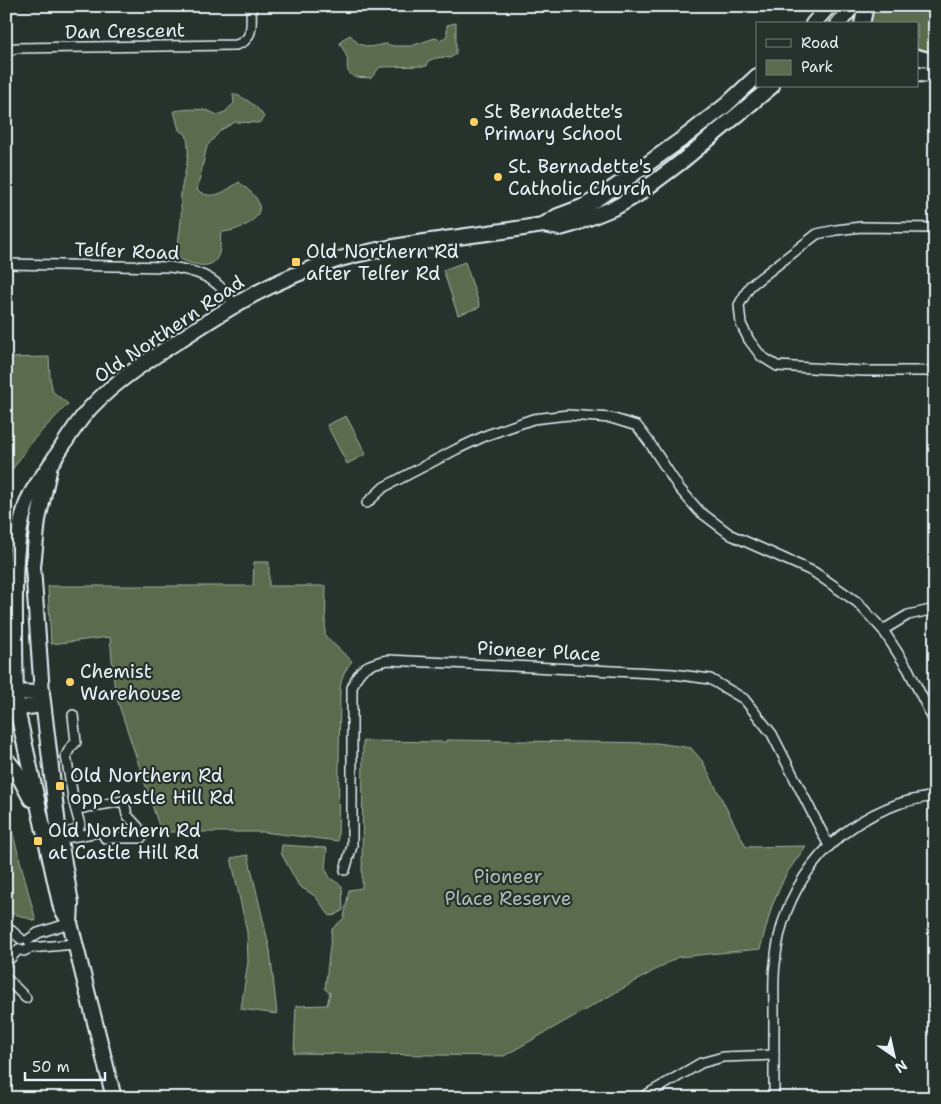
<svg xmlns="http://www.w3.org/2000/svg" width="941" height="1104" font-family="'Shantell Sans',sans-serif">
<rect width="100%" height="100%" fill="#26332d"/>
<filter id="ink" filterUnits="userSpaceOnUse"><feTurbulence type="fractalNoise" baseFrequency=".02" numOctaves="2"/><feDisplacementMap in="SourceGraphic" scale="10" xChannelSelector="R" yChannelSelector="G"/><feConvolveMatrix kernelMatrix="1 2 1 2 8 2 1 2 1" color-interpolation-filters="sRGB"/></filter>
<g filter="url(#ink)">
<g fill="#5b6b4d" stroke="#a2aea2">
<path d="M874 6H935V52L917 48V24H869L871 11Z"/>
<path d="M456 23V54L450 58C442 57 436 57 428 61L427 66 380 67 371 78 354 77C343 71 350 64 346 55 344 50 342 48 340 43L343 39 350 35 359 44 369 47 386 44 394 46H411L435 38 441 40 447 36V25Z"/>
<path d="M233 94C244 97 258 106 264 117L259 123 235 122 221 130 207 146 197 190C213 202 225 191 239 182 244 187 252 192 256 198 270 219 236 232 221 232 220 239 221 246 219 253 213 274 190 263 177 258 177 245 180 233 181 220 182 211 180 201 181 192 184 172 192 155 186 134L179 130 174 111C188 109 205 107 217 115L225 112 234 103Z"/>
<path d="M465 262 480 307 458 315 443 270Z"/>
<path d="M49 357 50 378 53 392 68 404 31 442 6 479V358Z"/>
<path d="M346 416 366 454 347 464 327 425Z"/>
<path d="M254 562H269V586H326L325 636 352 661C345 670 341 678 340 690L338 841 263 832H161L115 693 110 637 51 644 48 586H253Z"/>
<path d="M446 740 657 743 691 748 703 762 746 847 806 846 786 874 772 906 760 949 678 957 504 1056 294 1053 296 1006 327 1005 330 993 325 989 332 929 344 918 349 890 362 888 363 741 446 742Z"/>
<path d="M6 808 36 921 6 911Z"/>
<path d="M282 845 327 848 325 868 330 878 342 886 343 910 335 915 330 916 315 896 299 886 281 853Z"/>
<path d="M248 855 270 950 277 1014 241 1009 248 962 247 932 231 858Z"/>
</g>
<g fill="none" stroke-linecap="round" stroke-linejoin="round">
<defs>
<g id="street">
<path d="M6 53 15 48 236 45C255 40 251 22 251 6"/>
<path d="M935 228 861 227 836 230 817 234 750 286 739 305 741 324 749 340 761 356 777 366 863 371H935"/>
<path d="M6 264 169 267C186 269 205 273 218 285 224 290 229 298 234 304"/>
<path d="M367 503 384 487 457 449 487 435 533 419 568 415 611 418 637 426 649 442 679 488 699 511 731 535 814 572 857 602 883 630 908 669 935 723"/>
<path d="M883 630 908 615 935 609"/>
<path d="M69 832 78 830 80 825 74 803 66 756 70 748 76 742 73 715"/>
<path d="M60 839 99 832 103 834 105 838H141L138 827 127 815 124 801 76 809"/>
<path d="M345 870 352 846V688C359 667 368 664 388 660L673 674 710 679 744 699 772 734 829 846"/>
<path d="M6 926 21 939"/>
<path d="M28 940 38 933 70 923"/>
<path d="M19 949 24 951 30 948 75 944"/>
<path d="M6 963 19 949"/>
<path d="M6 978 26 998"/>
<path d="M641 1098 701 1063 723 1057 774 1055"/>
<path d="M774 1098C774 1068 774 1039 774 1010 774 995 773 979 775 964 781 890 827 829 898 804 909 800 923 798 935 796"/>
</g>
<g id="primary">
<path d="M813 24 829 6"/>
<path d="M838 24 853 6"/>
<path d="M862 24 866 6"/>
<path d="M917 57 935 62"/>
<path d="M917 74 935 75"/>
<path d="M543 225 558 216 582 207 595 200 625 180 685 137 726 105 757 76"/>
<path d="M49 471 38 520 33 567 42 693 59 834 71 903 70 923 114 1098"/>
<path d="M7 692 42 693"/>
<path d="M6 710 43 705"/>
<path d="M6 759 16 771 31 799"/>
<path d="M70 923 61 908 17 709C15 681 15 654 15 626 15 585 13 539 28 500 33 488 43 476 50 465 64 445 76 422 93 405 117 380 147 361 175 343 231 306 275 278 340 259 406 241 476 236 543 225L560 228 574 224 616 207 637 195 681 162 772 86"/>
</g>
</defs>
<use href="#street" stroke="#e8f1f8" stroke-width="12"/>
<use href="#primary" stroke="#e8f1f8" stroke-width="18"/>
<use href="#street" stroke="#26332d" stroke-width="9"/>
<use href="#primary" stroke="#26332d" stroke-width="14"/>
</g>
</g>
<g fill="#ffd166" stroke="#26332d" stroke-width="2">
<circle cx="474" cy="122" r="5"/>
<circle cx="498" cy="177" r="5"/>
<rect x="291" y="257" width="10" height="10" rx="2.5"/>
<circle cx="70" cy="682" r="5"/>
<rect x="55" y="781" width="10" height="10" rx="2.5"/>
<rect x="33" y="836" width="10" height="10" rx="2.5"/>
</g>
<g text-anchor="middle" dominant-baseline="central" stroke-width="4.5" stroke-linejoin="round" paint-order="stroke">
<g font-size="19" fill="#e8f1f8" stroke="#26332d">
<text transform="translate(125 31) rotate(-1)">Dan Crescent</text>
<text transform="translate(127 251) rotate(2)">Telfer Road</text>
<text transform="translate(169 329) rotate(-34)">Old Northern Road</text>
<text transform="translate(539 651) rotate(3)">Pioneer Place</text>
</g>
<g font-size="19" fill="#e8f1f8" stroke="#26332d" text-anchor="start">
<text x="484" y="111">St Bernadette's<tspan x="484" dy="22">Primary School</tspan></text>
<text x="508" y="166">St. Bernadette's<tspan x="508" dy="22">Catholic Church</tspan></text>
<text x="306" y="251">Old Northern Rd<tspan x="306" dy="22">after Telfer Rd</tspan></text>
<text x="80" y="671">Chemist<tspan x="80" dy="22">Warehouse</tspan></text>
<text x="70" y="775">Old Northern Rd<tspan x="70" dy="22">opp Castle Hill Rd</tspan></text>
<text x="48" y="830">Old Northern Rd<tspan x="48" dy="22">at Castle Hill Rd</tspan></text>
</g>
<g font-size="19" fill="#b0bbb4" stroke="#26332d">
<text x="508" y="876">Pioneer<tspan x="508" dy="22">Place Reserve</tspan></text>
</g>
</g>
<rect width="941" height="1104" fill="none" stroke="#26332d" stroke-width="25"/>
<rect x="12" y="12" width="916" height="1079" fill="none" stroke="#e8f1f8" stroke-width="2" filter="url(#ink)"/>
<rect x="756" y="22" width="162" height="65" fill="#26332d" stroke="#747f7e"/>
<rect x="766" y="39" width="25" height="8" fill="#26332d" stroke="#747f7e"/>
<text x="801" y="48" font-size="15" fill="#e8f1f8">Road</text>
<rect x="766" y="60" width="25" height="15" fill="#5b6b4d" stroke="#747f7e"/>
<text x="801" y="72" font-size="15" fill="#e8f1f8">Park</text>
<g transform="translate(894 1056) rotate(146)" stroke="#26332d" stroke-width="4" paint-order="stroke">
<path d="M0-4L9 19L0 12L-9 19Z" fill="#e8f1f8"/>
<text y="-8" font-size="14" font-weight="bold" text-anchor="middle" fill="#e8f1f8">N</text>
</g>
<path d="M25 1072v8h80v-8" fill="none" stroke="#e8f1f8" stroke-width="2.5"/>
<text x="32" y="1072" font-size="15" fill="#e8f1f8" stroke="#26332d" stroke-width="4" paint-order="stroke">50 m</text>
</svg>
